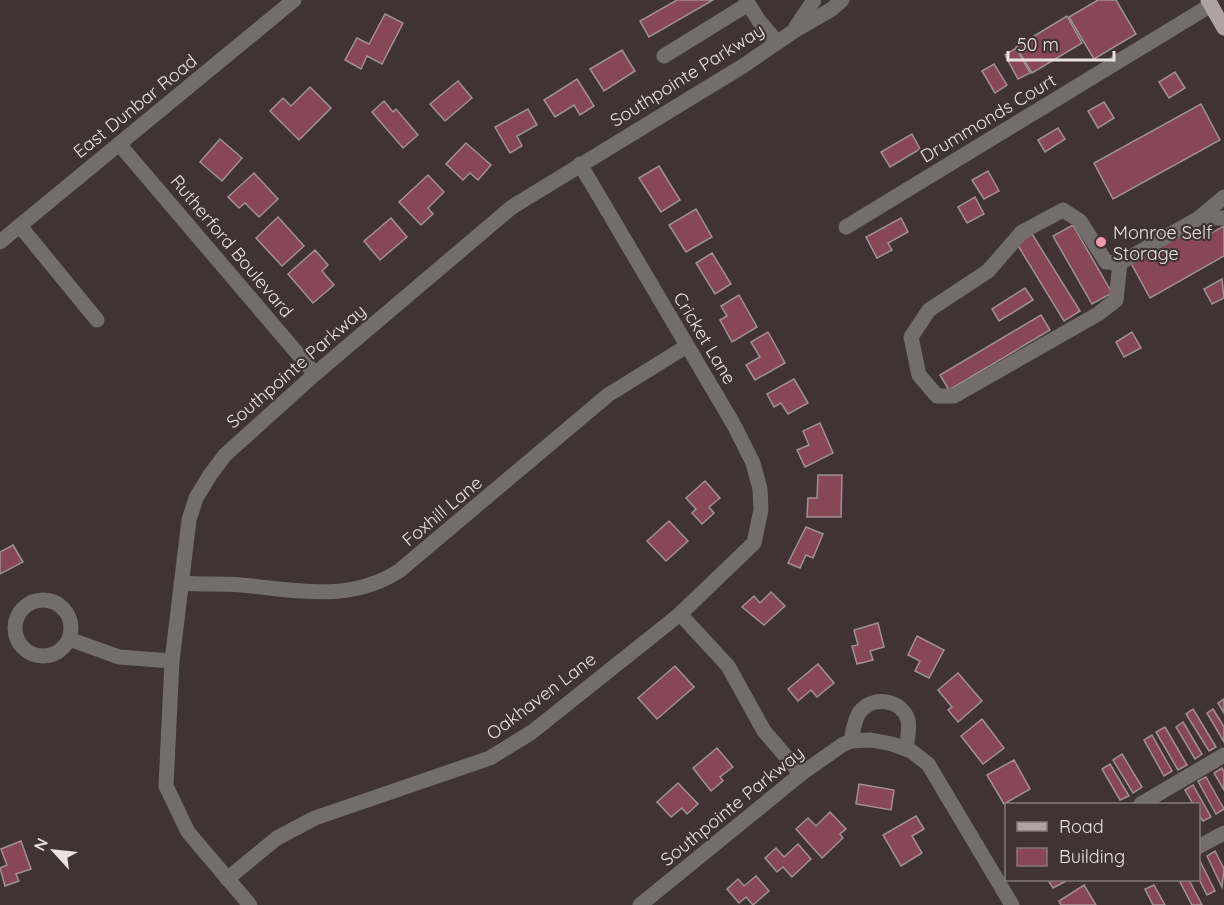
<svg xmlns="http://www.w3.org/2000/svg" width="1224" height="905" font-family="Quicksand,sans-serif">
<rect width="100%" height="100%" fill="#3f3336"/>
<g fill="#874757" stroke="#9f9194" stroke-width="1.5">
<path d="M677 0H713L649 37 640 21Z"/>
<path d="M1098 0H1116L1136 34 1094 59 1069 17Z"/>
<path d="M385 14 403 23 382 64 367 56 361 69 345 60 357 38 369 44Z"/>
<path d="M1067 16 1082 43 1032 73 1016 47Z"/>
<path d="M1016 48 1030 73 1018 79 1005 55Z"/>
<path d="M622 50 635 71 604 91 590 69Z"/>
<path d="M994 64 1007 85 995 93 982 71Z"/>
<path d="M1175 72 1185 88 1169 98 1159 82Z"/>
<path d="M577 79 594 106 580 115 574 105 555 117 544 100Z"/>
<path d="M458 81 472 98 445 121 430 104Z"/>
<path d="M310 87 331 108 299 140 270 111 283 98 291 106Z"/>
<path d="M384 101 393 112 396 109 418 135 403 148 372 112Z"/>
<path d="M1104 102 1114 118 1098 128 1088 111Z"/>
<path d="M1201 104 1220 140 1113 199 1094 163Z"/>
<path d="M528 109 537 125 517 136 522 146 510 153 495 127Z"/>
<path d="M1058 128 1065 139 1045 152 1038 140Z"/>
<path d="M912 134 920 149 890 167 881 152Z"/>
<path d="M220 139 242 158 222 181 200 162Z"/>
<path d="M466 143 491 165 478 180 470 173 463 180 446 164Z"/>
<path d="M659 166 680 200 661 212 639 178Z"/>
<path d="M988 171 999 191 984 199 972 180Z"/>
<path d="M254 173 278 199 259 217 245 203 239 208 228 197Z"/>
<path d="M428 175 444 192 428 208 433 214 421 225 399 202Z"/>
<path d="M975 197 984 214 967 223 958 207Z"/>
<path d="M696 209 712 237 686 252 669 225Z"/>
<path d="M278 217 304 246 282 266 256 238Z"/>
<path d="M391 218 407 237 380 260 364 241Z"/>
<path d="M901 218 908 232 888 243 892 250 877 258 866 237Z"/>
<path d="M1073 225 1112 293 1092 304 1053 236Z"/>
<path d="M1224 226V256L1150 298 1131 263 1191 229 1197 241Z"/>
<path d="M1032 234 1080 311 1064 321 1017 244Z"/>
<path d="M315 250 328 265 322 271 334 285 313 303 288 274Z"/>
<path d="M712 253 731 284 715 294 696 263Z"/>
<path d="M1222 279 1224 298 1212 304 1204 289Z"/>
<path d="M1025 288 1033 300 999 321 992 309Z"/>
<path d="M739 295 757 327 732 342 720 320 727 316 721 306Z"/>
<path d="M1041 315 1050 330 949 390 940 375Z"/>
<path d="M768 332 785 363 755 380 746 365 760 357 751 342Z"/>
<path d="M1132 332 1141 348 1124 357 1116 342Z"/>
<path d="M794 379 808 403 788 414 781 403 774 407 767 394Z"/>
<path d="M820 423 833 453 805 467 797 450 809 445 803 431Z"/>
<path d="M818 475H842L841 517H807L808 498H817Z"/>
<path d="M705 481 720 498 709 507 714 513 702 524 692 513 696 509 686 498Z"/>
<path d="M669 521 688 541 666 561 647 541Z"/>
<path d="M806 527 823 534 813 558 806 555 800 568 788 563Z"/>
<path d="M13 545 23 562 0 574V552Z"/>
<path d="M771 592 785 606 764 625 742 607 754 596 760 603Z"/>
<path d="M878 623 884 647 870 651 873 660 857 664 852 646 858 645 854 630Z"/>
<path d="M917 636 944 650 929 678 915 671 920 661 908 655Z"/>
<path d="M818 664 834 683 817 697 811 690 798 701 788 689Z"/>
<path d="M675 666 694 687 657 719 638 698Z"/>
<path d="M958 673 982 701 958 722 948 710 952 707 938 690Z"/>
<path d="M1224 699V713L1218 703Z"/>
<path d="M1193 709 1216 747 1209 751 1186 714Z"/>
<path d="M1213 709 1224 727V742L1207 713Z"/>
<path d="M982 719 1004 748 983 764 961 736Z"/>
<path d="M1183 722 1202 754 1195 759 1176 727Z"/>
<path d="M1165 727 1187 765 1178 770 1156 732Z"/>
<path d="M1152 735 1172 771 1164 776 1144 740Z"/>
<path d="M717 748 733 767 720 777 723 781 711 791 693 768Z"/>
<path d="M1122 754 1142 787 1133 793 1113 760Z"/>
<path d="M1014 760 1030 789 1004 804 987 775Z"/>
<path d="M1110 764 1129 796 1120 800 1102 769Z"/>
<path d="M1222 768 1224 772V790L1214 773Z"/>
<path d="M1206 777 1224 809 1216 814 1198 781Z"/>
<path d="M678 783 698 804 687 814 682 808 671 817 657 802Z"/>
<path d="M859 784 894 790 891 810 856 804Z"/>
<path d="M1193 785 1211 817 1203 821 1198 814V804H1193L1185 790Z"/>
<path d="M830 812 846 829 840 834 843 838 822 858 796 829 808 818 816 826Z"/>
<path d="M916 816 924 829 912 836 922 853 901 866 883 835Z"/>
<path d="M21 841 31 869 16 874 19 881 5 886 0 868 7 865 1 849Z"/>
<path d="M798 844 811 859 792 877 783 867 777 872 765 858 776 848 784 857Z"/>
<path d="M1215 851 1224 869 1222 887 1207 856Z"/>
<path d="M1199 859 1215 891 1207 895 1198 877Z"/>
<path d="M756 876 769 891 753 905 746 897 739 903 727 889 738 879 744 886Z"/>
<path d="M1048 880H1068L1053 888Z"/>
<path d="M1179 880H1189L1202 905H1192Z"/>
<path d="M1084 885 1096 905H1061L1059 901Z"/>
<path d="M1154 885 1165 905H1153L1145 889Z"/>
</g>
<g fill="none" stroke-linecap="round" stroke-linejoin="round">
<g stroke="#736d6e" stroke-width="15">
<path d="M746 0 759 21 777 42"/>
<path d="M796 27 814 0"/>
<path d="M664 56 748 4"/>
<path d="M119 144 315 374"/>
<path d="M1199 218H1224"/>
<path d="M20 226 97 320"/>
<path d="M846 227 1211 5"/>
<path d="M0 242 294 0"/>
<path d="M1120 263 1116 300 1098 314 954 396H937L919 375 911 337 929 310 988 271 1022 232 1063 210 1080 221 1106 262 1120 263 1199 218 1224 197"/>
<path d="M181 583C201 585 221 583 241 585 297 590 349 603 399 571L608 395 687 346"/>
<circle cx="43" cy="628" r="28"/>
<path d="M680 614 728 666 764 731 801 774"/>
<path d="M69 639 119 657 172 661"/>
<path d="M851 741C853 732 854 721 859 713 872 695 902 699 908 720 910 729 907 740 906 749"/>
<path d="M1141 804 1224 755"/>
<path d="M1198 847 1224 833"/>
<path d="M227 879 277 838 315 818 490 758 532 732 680 614 754 543 761 510 760 489 753 463 734 425 580 164"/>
<path d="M250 905 188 832 166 786 172 661 189 520 196 498 210 475 225 455 315 374 512 207 743 66 794 31 832 9 842 0"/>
<path d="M640 905 801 774 842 745 851 741 871 740 892 744 911 751 928 764 1012 905"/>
</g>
<path stroke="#aea2a4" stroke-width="15" d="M1208 0 1224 28"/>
</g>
<circle fill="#f29aae" stroke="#3f3336" stroke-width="2" cx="1101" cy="242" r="6"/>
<g text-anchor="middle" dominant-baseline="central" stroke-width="4.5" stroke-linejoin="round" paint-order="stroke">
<g font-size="18" fill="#e9e1e2" stroke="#3f3336">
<text transform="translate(687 75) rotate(-32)">Southpointe Parkway</text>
<text transform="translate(135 106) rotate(-39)">East Dunbar Road</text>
<text transform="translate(988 118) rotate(-31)">Drummonds Court</text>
<text transform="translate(232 246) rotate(50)">Rutherford Boulevard</text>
<text transform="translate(705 338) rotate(59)">Cricket Lane</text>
<text transform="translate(296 366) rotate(-41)">Southpointe Parkway</text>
<text transform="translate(442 511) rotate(-40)">Foxhill Lane</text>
<text transform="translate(541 696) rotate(-37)">Oakhaven Lane</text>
<text transform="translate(732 806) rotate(-39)">Southpointe Parkway</text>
</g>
<g font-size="18" fill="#e9e1e2" stroke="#3f3336" text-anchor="start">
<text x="1113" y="232">Monroe Self<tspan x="1113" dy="21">Storage</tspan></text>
</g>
</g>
<rect x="1005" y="803" width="195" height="78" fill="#3f3336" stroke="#83797b" stroke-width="1.5"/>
<rect x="1017" y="822" width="30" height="9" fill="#aea2a4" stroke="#83797b" stroke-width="1.5"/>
<text x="1059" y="833" font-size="18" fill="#e9e1e2">Road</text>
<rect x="1017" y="848" width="30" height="18" fill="#874757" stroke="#83797b" stroke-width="1.5"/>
<text x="1059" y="863" font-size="18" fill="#e9e1e2">Building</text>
<g transform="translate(54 851) rotate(297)" stroke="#3f3336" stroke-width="4.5" paint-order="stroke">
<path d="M0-4.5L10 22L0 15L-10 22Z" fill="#e9e1e2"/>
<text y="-9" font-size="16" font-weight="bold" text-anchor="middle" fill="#e9e1e2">N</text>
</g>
<path d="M1008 51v9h106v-9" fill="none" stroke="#e9e1e2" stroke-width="3"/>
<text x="1017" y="51" font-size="18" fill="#e9e1e2" stroke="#3f3336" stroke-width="4.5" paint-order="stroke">50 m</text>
</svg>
